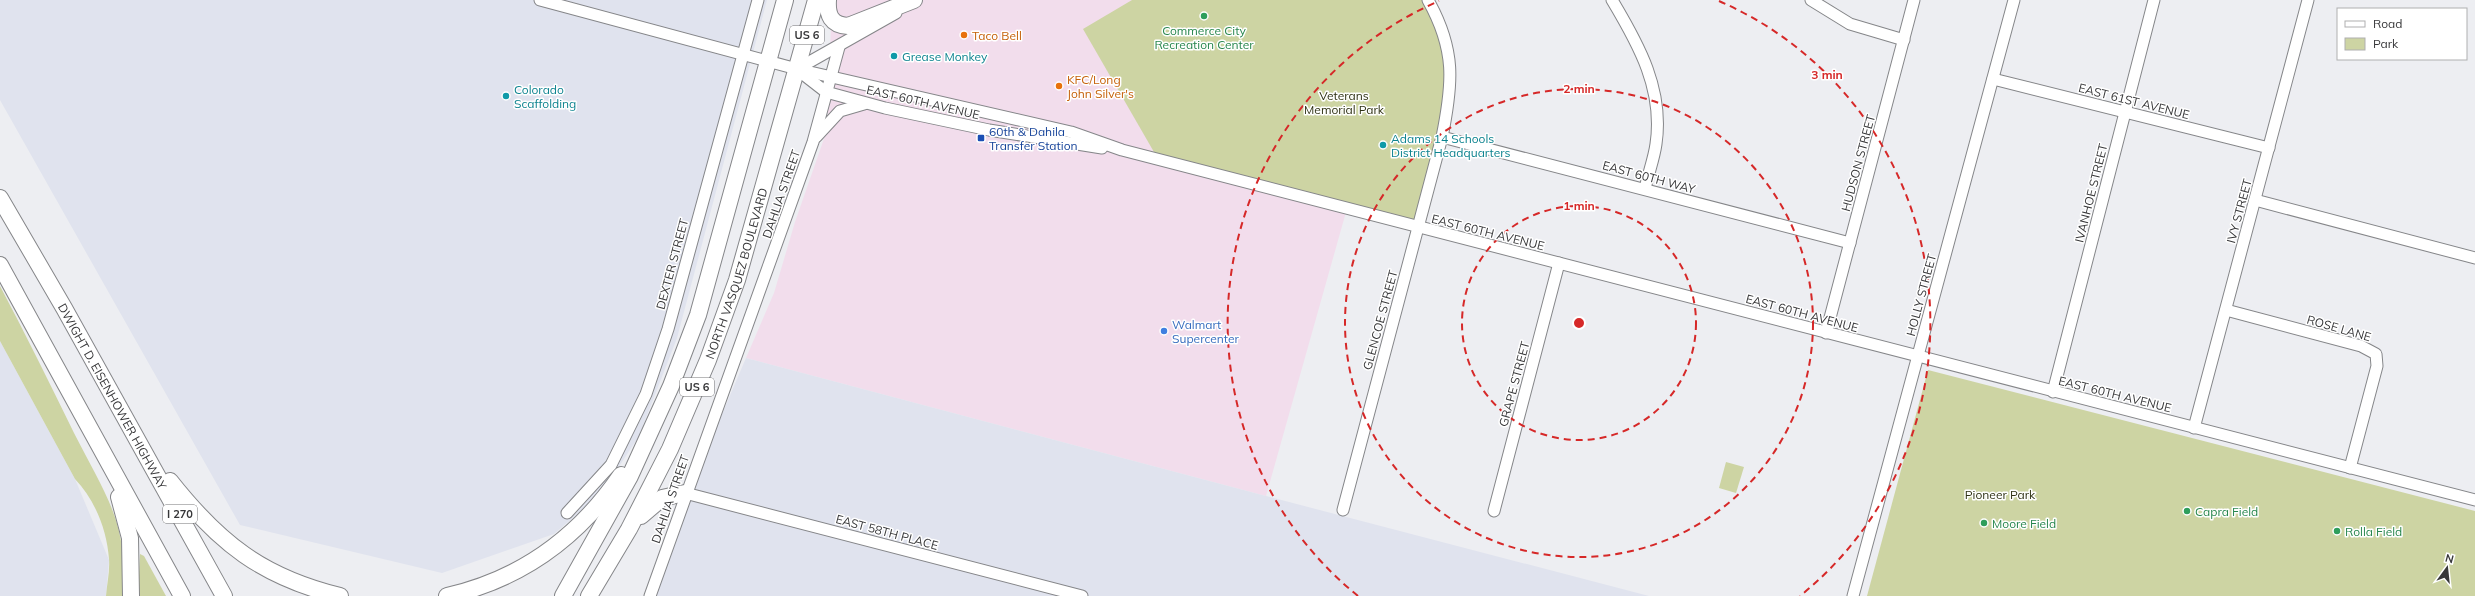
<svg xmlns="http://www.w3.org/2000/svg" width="2475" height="596" font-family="Mulish,sans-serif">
<rect width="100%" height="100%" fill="#edeef2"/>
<path fill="#f2ddec" d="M832 0H1132L1346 212 1266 496 746 358 774 293 795 222 827 130Z"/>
<g fill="#e0e3ee">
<path d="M0 0H767L677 338 639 436 601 494 554 534 442 573 240 525 0 100Z"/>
<path d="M0 341 75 479 109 560 106 596H0Z"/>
<path d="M746 358 1266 496 1649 596H644Z"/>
</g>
<g fill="#cdd4a3">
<path d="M1132 0H1428L1451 72 1418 227 1158 159 1083 29Z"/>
<path d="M0 286C26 335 50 384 74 433 105 494 129 523 123 596H106C107 584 110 571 109 559 107 530 95 500 75 479L0 341Z"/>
<path d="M1928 370 2475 511V596H1867Z"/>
<path d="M1726 462 1744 467 1736 493 1719 488Z"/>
<path d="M140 554 144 556 166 596H138Z"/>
</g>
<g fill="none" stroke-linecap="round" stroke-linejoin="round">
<defs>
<g id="minor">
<path d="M540 0 797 69 1071 132 1122 150 2475 500"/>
<path d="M1612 0C1639 45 1664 90 1656 144 1654 159 1648 174 1645 189"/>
<path d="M1811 0 1850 24 1904 40"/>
<path d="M797 69 896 13"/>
<path d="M799 71 826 92 885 108 989 130 1102 148"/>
<path d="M1993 79 2269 148"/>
<path d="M816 137 840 111 864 104"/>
<path d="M1442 137 1850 243"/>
<path d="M2255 200 2475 258"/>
<path d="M2226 310 2361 346 2376 354 2377 366 2350 468"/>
<path d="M1826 333 1914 0"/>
<path d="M2053 392 2154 0"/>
<path d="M2194 428 2308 0"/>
<path d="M685 493 1082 596"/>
<path d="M1343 510 1442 137C1453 83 1456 50 1428 0"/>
<path d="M1494 511 1559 263"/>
<path d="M567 513 611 465 646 394 668 329 758 0"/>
<path d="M650 596 813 142 839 47"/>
<path d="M1853 596 2014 0"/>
</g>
<g id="highway">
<path d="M828 0C827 15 831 25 848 26L914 0"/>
<path id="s1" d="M0 198 64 308 224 596"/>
<path d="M0 265 182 596"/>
<path d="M170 481C219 543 262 577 340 596"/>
<path d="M119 497 130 538 131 596"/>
<path d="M641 516 662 498 685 493"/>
<path d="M447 596C522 579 578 538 621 475"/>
<path d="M563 596 630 476 671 386 698 315 785 0"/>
<path id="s2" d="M589 596 629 529 670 449 708 360 737 280 816 0"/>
</g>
</defs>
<use href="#minor" stroke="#858689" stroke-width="13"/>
<use href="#highway" stroke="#858689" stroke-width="18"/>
<use href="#minor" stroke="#fff" stroke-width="11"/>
<use href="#highway" stroke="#fff" stroke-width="16"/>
</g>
<g fill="none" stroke="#d62828" stroke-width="2" stroke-dasharray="7 5">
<circle cx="1579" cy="323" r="117"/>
<circle cx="1579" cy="323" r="234"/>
<path d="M1358 596A351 351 0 0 1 1439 1M1719 1A351 351 0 0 1 1800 596"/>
</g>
<g fill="#2e9e5b" stroke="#fff" stroke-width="1.5">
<circle cx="1204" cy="16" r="4"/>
<circle cx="2187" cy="511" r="4"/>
<circle cx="1984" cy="523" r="4"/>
<circle cx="2337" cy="531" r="4"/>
</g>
<g fill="#e8710a" stroke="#fff" stroke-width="1.5">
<circle cx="964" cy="35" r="4"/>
<circle cx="1059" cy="86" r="4"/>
</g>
<g fill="#0f9aa8" stroke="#fff" stroke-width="1.5">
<circle cx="894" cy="56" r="4"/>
<circle cx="506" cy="96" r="4"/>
<circle cx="1383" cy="145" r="4"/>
</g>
<rect fill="#1a4fb4" stroke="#fff" stroke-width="1.5" x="977" y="134" width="8" height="8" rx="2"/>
<circle fill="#3f7fe0" stroke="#fff" stroke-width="1.5" cx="1164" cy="331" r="4"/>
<g text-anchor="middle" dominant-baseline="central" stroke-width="3" stroke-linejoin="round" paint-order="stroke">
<g fill="#fff" stroke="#737374" stroke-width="1">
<rect x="790" y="26" width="34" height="18" rx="3"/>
<rect x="680" y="378" width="34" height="18" rx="3"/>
<rect x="163" y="505" width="34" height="18" rx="3"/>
</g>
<g font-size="11" font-weight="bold" fill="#373739">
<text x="807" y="35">US 6</text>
<text x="697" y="387">US 6</text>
<text x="180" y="514">I 270</text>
</g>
<g font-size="12" fill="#27864d" stroke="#fff" text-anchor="start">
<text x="1204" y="30" text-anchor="middle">Commerce City<tspan x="1204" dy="14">Recreation Center</tspan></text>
<text x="2195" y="511">Capra Field</text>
<text x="1992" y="523">Moore Field</text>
<text x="2345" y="531">Rolla Field</text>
</g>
<g font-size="12" fill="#c56008" stroke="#fff" text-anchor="start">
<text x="972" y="35">Taco Bell</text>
<text x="1067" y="79">KFC/Long<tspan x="1067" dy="14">John Silver's</tspan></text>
</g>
<g font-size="12" fill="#0d838f" stroke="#fff" text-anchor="start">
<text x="902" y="56">Grease Monkey</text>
<text x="514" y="89">Colorado<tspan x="514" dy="14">Scaffolding</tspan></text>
<text x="1391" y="138">Adams 14 Schools<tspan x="1391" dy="14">District Headquarters</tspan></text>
</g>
<g font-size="12" fill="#2e3113" stroke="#fff">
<text x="1344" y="95">Veterans<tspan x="1344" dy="14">Memorial Park</tspan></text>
<text x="2000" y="494">Pioneer Park</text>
</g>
<g font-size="12" fill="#373739" stroke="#fff">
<text transform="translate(2134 101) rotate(14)">EAST 61ST AVENUE</text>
<text transform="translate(923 102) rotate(13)">EAST 60TH AVENUE</text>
<text transform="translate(1858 163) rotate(-75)">HUDSON STREET</text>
<text transform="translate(1649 177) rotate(15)">EAST 60TH WAY</text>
<text transform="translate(2091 193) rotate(-76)">IVANHOE STREET</text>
<text transform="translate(781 194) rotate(-71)">DAHLIA STREET</text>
<text transform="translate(2239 211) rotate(-75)">IVY STREET</text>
<text transform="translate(1488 232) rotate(14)">EAST 60TH AVENUE</text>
<text transform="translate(672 264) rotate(-75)">DEXTER STREET</text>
<text stroke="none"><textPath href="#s2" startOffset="356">NORTH VASQUEZ BOULEVARD</textPath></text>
<text transform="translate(1921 295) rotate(-75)">HOLLY STREET</text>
<text transform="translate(1802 313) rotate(15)">EAST 60TH AVENUE</text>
<text transform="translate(1380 320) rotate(-75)">GLENCOE STREET</text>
<text transform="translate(2339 328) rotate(16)">ROSE LANE</text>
<text transform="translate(1514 384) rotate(-75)">GRAPE STREET</text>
<text transform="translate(2115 394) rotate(14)">EAST 60TH AVENUE</text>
<text stroke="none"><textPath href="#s1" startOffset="228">DWIGHT D. EISENHOWER HIGHWAY</textPath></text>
<text transform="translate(670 499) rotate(-71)">DAHLIA STREET</text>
<text transform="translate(887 532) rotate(15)">EAST 58TH PLACE</text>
</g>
<g font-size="12" fill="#164399" stroke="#fff" text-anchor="start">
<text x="989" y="131">60th &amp; Dahila<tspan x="989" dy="14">Transfer Station</tspan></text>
</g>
<g font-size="12" fill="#366cbe" stroke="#fff" text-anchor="start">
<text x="1172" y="324">Walmart<tspan x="1172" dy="14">Supercenter</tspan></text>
</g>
</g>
<circle cx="1579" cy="323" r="6" fill="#d62828" stroke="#fff" stroke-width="2"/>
<g font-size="12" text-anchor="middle" font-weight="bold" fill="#d62828" stroke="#fff" stroke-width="3" stroke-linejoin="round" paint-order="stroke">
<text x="1827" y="79">3 min</text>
<text x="1579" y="93">2 min</text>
<text x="1579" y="210">1 min</text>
</g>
<rect x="2337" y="8" width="130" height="52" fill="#ffffff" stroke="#afafb0"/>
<rect x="2345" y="21" width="20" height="6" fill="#ffffff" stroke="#afafb0"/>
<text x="2373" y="28" font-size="12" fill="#373739">Road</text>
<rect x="2345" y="38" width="20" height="12" fill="#cdd4a3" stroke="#afafb0"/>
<text x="2373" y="48" font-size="12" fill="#373739">Park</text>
<g transform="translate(2447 568) rotate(15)" stroke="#ffffff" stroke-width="3" paint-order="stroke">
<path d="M0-3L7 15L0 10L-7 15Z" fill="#373739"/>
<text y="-6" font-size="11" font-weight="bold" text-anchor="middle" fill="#373739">N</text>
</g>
</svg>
